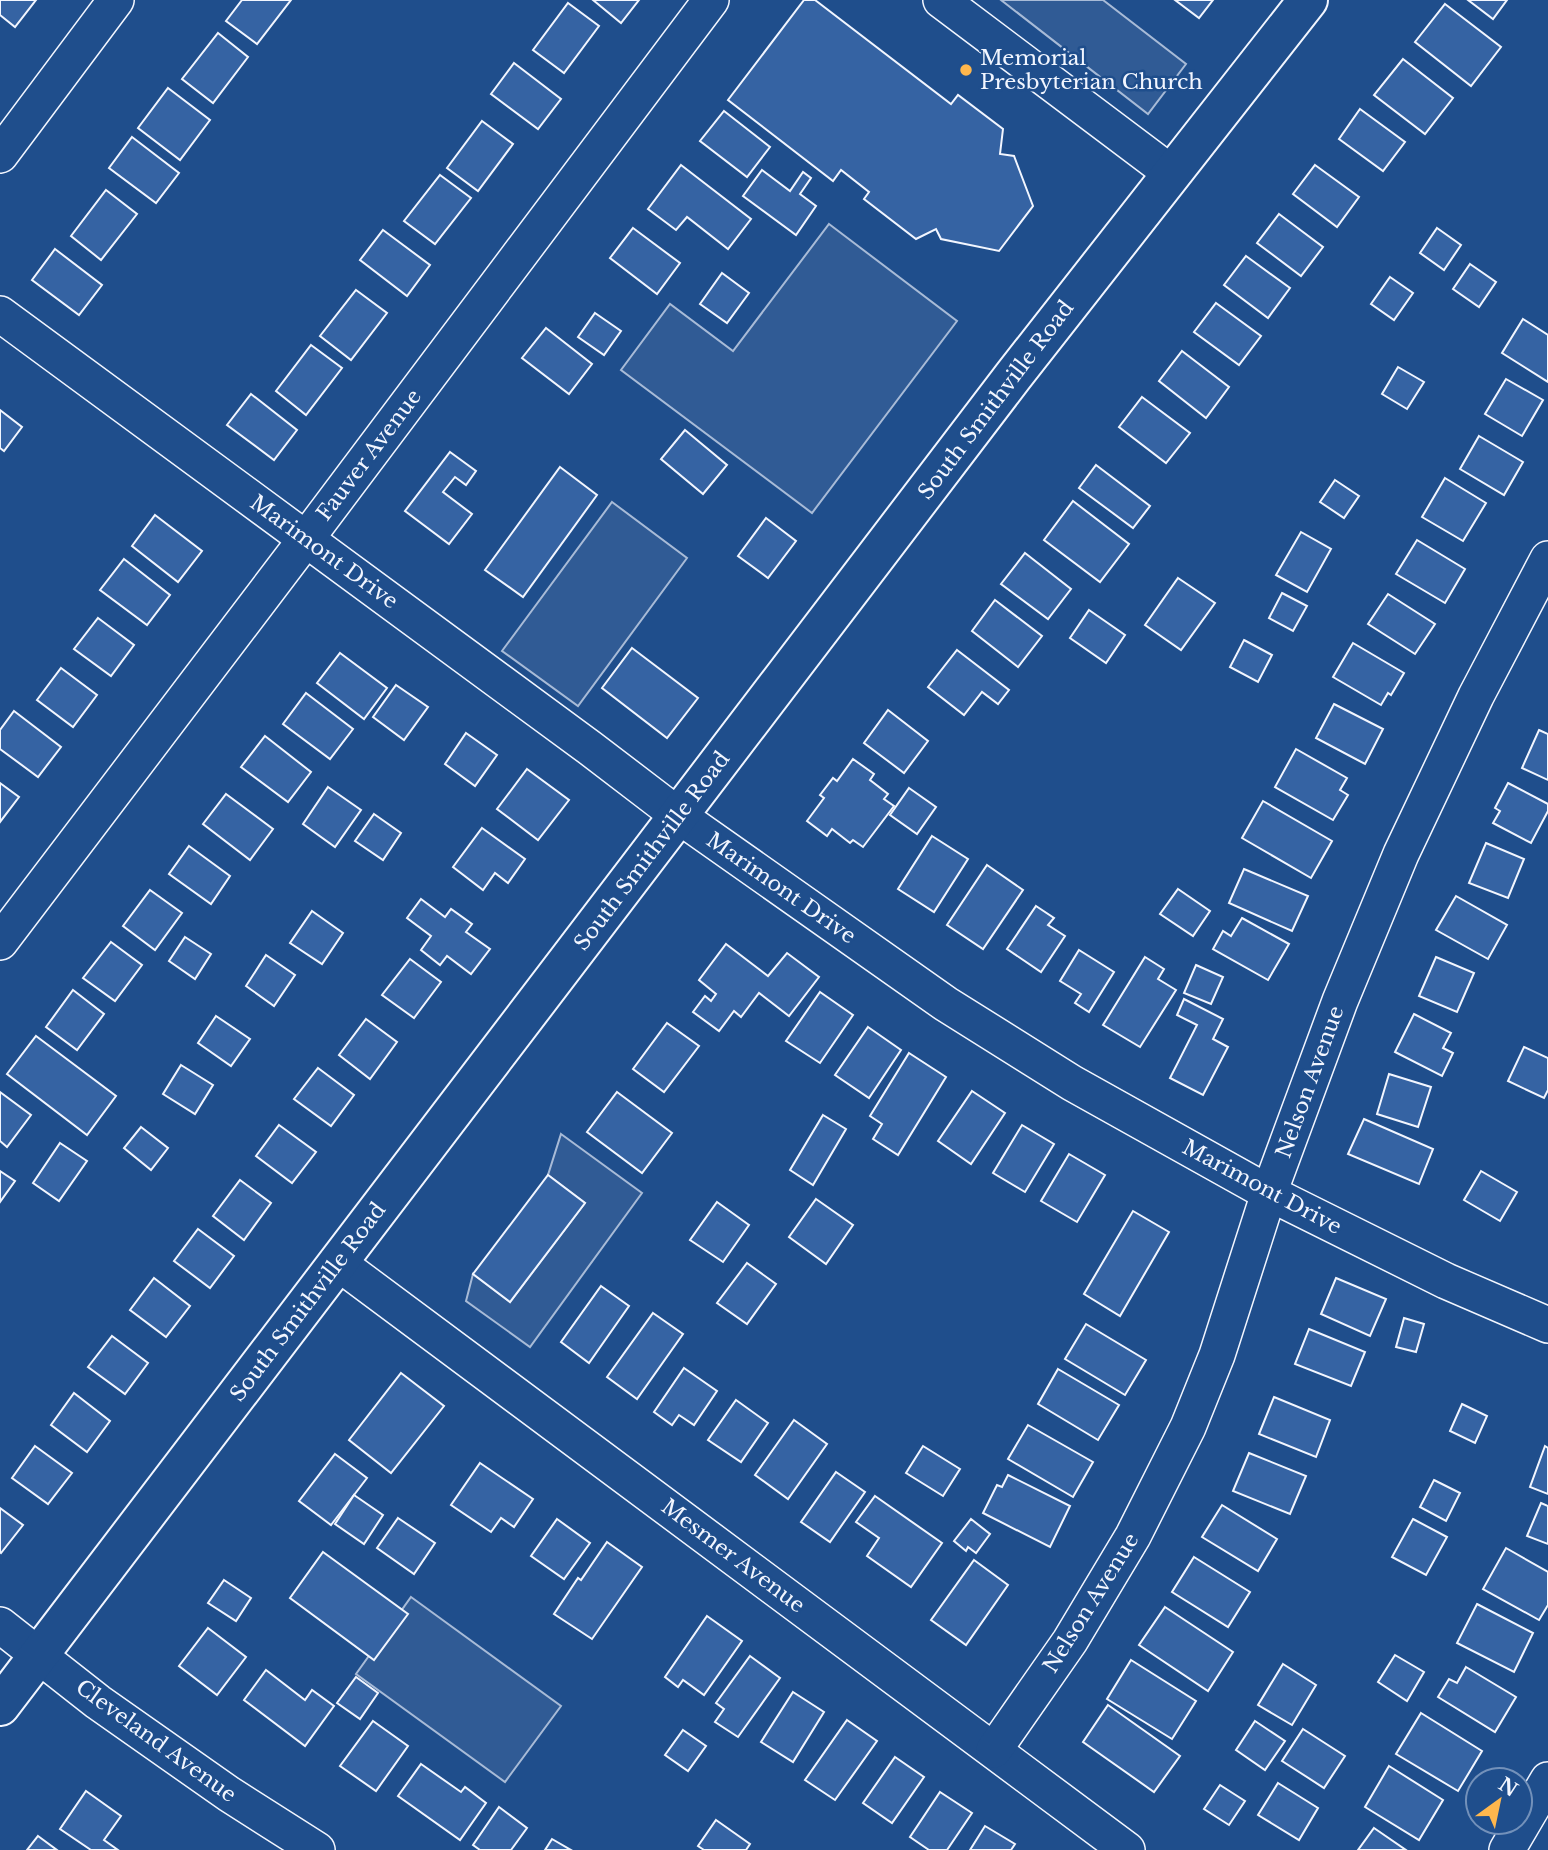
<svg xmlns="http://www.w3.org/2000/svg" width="1548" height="1850" font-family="'Libre Baskerville',serif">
<rect width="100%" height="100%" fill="#1f4e8c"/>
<g fill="#305b95" stroke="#a8bbd7" stroke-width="2">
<path d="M1001 0H1103L1186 64 1148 114Z"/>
<path d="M829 224 957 321 812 513 621 370 670 304 733 351Z"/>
<path d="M612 502 687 558 578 706 502 651Z"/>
<path d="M561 1134 642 1193 530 1347 466 1301 473 1274 510 1302 585 1203 548 1175Z"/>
<path d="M411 1597 561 1706 505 1782 356 1674Z"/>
</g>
<g fill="#3563a3" stroke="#f2f6ff" stroke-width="2">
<path d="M0 0H36L15 27 0 15Z"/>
<path d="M242 0H291L257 44 226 21Z"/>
<path d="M593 0H639L621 23Z"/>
<path d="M804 0H815L951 104 958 95 1003 129 1000 154 1014 156 1033 206 999 251 941 239 936 229 916 239 864 199 869 192 841 170 833 181 728 100Z"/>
<path d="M1175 0H1213L1199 18Z"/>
<path d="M1468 0H1507L1493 19Z"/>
<path d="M568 3 599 26 564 73 533 50Z"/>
<path d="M1445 4 1501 47 1471 86 1415 42Z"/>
<path d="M218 33 248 57 213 103 182 79Z"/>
<path d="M1403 59 1453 98 1425 134 1374 95Z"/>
<path d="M514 63 561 99 538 129 491 94Z"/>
<path d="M168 88 210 120 180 160 138 128Z"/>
<path d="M1360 109 1405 142 1383 171 1339 139Z"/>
<path d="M724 111 770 147 747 177 700 141Z"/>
<path d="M482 121 513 144 478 191 447 168Z"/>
<path d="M132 137 179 173 156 203 109 168Z"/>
<path d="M681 165 751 219 728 249 687 217 676 230 648 209Z"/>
<path d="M1315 165 1359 197 1337 227 1293 194Z"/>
<path d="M762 170 790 191 803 172 811 178 800 194 816 206 796 235 743 196Z"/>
<path d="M440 175 471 198 435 244 404 221Z"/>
<path d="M106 190 137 214 101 260 71 236Z"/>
<path d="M1279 214 1323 247 1301 276 1257 243Z"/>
<path d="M633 228 680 263 657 294 610 258Z"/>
<path d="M1437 228 1461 245 1444 270 1420 253Z"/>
<path d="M383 230 430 265 407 296 360 260Z"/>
<path d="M55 249 102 285 79 315 32 280Z"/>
<path d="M1246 256 1290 288 1268 318 1224 285Z"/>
<path d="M1470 264 1496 282 1479 307 1453 289Z"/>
<path d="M722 273 749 293 727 323 700 304Z"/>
<path d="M1390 277 1413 293 1394 320 1371 304Z"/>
<path d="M356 290 387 313 351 360 320 336Z"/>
<path d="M1216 303 1261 336 1239 365 1194 332Z"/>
<path d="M595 313 621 331 604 355 578 337Z"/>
<path d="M1523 319 1548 335V382L1502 353Z"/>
<path d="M546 328 592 364 569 394 522 358Z"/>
<path d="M311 345 342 368 306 415 276 391Z"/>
<path d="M1182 351 1229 387 1206 418 1159 381Z"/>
<path d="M1398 367 1424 382 1407 409 1382 394Z"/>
<path d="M1506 379 1543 400 1522 436 1485 414Z"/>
<path d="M251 394 297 430 274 460 227 425Z"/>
<path d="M1142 397 1190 433 1166 463 1119 427Z"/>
<path d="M0 410 22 427 4 451 0 448Z"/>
<path d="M685 430 727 465 703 494 661 459Z"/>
<path d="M1479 436 1523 462 1504 495 1460 469Z"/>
<path d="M450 452 476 471 466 485 455 477 443 492 472 514 449 544 405 511Z"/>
<path d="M1096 465 1150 506 1133 528 1079 488Z"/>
<path d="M560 467 597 495 523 597 485 570Z"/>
<path d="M1445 478 1486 503 1463 541 1422 517Z"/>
<path d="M1335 480 1359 496 1344 518 1320 502Z"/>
<path d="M1073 501 1129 544 1100 582 1044 540Z"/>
<path d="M155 515 202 551 178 582 132 546Z"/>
<path d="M766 518 796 541 768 578 738 556Z"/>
<path d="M1301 532 1331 549 1307 592 1276 575Z"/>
<path d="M1417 540 1465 569 1445 603 1396 574Z"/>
<path d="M1025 553 1071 589 1048 619 1001 584Z"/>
<path d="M124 559 170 595 147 625 100 590Z"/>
<path d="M1178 578 1215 603 1181 650 1145 625Z"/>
<path d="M1282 593 1307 606 1293 631 1269 618Z"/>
<path d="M1388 594 1435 624 1415 654 1368 624Z"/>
<path d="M995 600 1042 636 1018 667 972 631Z"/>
<path d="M1089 610 1125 635 1106 663 1070 638Z"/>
<path d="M98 618 134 645 111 676 74 649Z"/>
<path d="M1244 640 1272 655 1258 682 1230 667Z"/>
<path d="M1353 643 1404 673 1391 695 1388 693 1381 705 1333 677Z"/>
<path d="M632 648 698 698 667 738 602 688Z"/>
<path d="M957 650 1009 690 998 704 982 692 964 715 928 687Z"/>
<path d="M340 653 387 688 364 719 317 683Z"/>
<path d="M61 668 97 695 73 727 37 700Z"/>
<path d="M396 685 428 707 404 740 373 717Z"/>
<path d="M306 693 353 729 330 759 283 724Z"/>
<path d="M1334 704 1383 729 1365 764 1316 738Z"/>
<path d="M888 710 928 741 904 773 864 743Z"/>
<path d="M14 711 61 747 38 777 0 749V730Z"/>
<path d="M1539 730 1548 734V780L1522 768Z"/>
<path d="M466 733 497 755 475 786 445 764Z"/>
<path d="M265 736 311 772 288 802 241 767Z"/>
<path d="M1296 749 1347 778 1340 790 1348 795 1333 820 1275 787Z"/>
<path d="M853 759 874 774 870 780 888 794 884 799 894 806 863 847 853 840 850 843 832 829 827 836 807 821 824 798 820 795 833 778 837 781Z"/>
<path d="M527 769 569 800 538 840 497 809Z"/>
<path d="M0 783 19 797 0 822Z"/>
<path d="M1508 783 1548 804V811L1531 843 1493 823 1500 811 1495 808Z"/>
<path d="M328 787 361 810 335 847 303 824Z"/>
<path d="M909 788 936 807 917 834 890 815Z"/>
<path d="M226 794 273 829 250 860 203 824Z"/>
<path d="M1263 801 1332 841 1311 878 1242 838Z"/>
<path d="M374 814 401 833 383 860 355 841Z"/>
<path d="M482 828 525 859 508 883 495 873 483 890 453 867Z"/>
<path d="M932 836 968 859 934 912 898 889Z"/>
<path d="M1486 843 1524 859 1508 898 1469 883Z"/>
<path d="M189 846 230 876 211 904 169 874Z"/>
<path d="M987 865 1023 890 983 949 947 925Z"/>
<path d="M1244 869 1308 896 1292 931 1229 903Z"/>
<path d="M1178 889 1210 911 1193 936 1160 914Z"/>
<path d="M150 890 182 913 155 950 123 926Z"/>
<path d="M1456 896 1507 925 1488 959 1436 930Z"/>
<path d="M421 899 445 917 451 909 472 924 466 932 490 949 471 974 447 956 440 965 421 950 431 936 407 918Z"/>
<path d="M1036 906 1054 918 1048 925 1065 936 1041 972 1007 949Z"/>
<path d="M312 911 343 933 322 964 290 943Z"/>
<path d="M1242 918 1289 944 1268 980 1213 949 1223 931 1231 936Z"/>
<path d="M185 937 211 954 195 979 169 961Z"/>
<path d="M111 942 142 965 115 1001 83 978Z"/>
<path d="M726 944 768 976 787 953 819 977 789 1016 759 993 741 1017 734 1011 719 1031 693 1012 705 996 711 1001 716 994 699 980Z"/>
<path d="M1079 950 1114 972 1089 1012 1075 1003 1081 994 1060 981Z"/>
<path d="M266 955 295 975 274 1006 246 986Z"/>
<path d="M1145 957 1164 969 1158 979 1176 990 1140 1047 1103 1025Z"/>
<path d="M1436 957 1474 973 1457 1012 1419 996Z"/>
<path d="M410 959 441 982 414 1018 382 995Z"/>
<path d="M1196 965 1223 977 1211 1004 1184 993Z"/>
<path d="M73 990 104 1014 77 1050 46 1027Z"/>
<path d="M820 992 853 1015 820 1063 786 1041Z"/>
<path d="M1184 999 1223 1019 1213 1039 1228 1047 1203 1095 1170 1078 1197 1025 1177 1015Z"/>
<path d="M1414 1014 1451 1033 1443 1048 1453 1053 1442 1076 1395 1052Z"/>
<path d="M216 1016 250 1039 231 1066 198 1043Z"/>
<path d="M366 1019 397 1042 370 1079 339 1055Z"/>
<path d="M667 1023 699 1046 664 1092 633 1069Z"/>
<path d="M868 1027 901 1050 869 1098 835 1075Z"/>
<path d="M36 1036 116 1096 87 1135 7 1074Z"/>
<path d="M1524 1047 1548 1058V1090L1544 1098 1508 1081Z"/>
<path d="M909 1053 946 1077 898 1155 873 1139 882 1124 870 1116Z"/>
<path d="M181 1065 213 1085 195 1114 163 1094Z"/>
<path d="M318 1068 354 1095 331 1126 294 1099Z"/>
<path d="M1389 1074 1431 1087 1418 1127 1377 1114Z"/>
<path d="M972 1091 1005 1113 971 1164 938 1141Z"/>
<path d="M0 1092 31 1115 7 1147 0 1141Z"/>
<path d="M617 1092 672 1133 642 1173 587 1132Z"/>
<path d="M823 1115 846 1129 813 1185 790 1170Z"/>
<path d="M1364 1119 1433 1149 1419 1184 1348 1154Z"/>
<path d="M279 1125 316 1152 292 1183 256 1156Z"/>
<path d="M1022 1125 1054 1144 1025 1192 993 1173Z"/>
<path d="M141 1127 168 1148 151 1170 124 1148Z"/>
<path d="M60 1143 87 1161 59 1201 33 1183Z"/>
<path d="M1069 1154 1105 1175 1077 1222 1041 1201Z"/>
<path d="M0 1171 15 1181 0 1202Z"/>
<path d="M1481 1171 1517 1192 1500 1221 1464 1200Z"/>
<path d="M548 1175 585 1203 510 1302 473 1274Z"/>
<path d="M240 1180 271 1203 244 1240 213 1216Z"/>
<path d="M816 1199 853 1225 826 1264 789 1237Z"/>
<path d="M717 1202 749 1225 723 1262 690 1240Z"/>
<path d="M1133 1211 1169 1232 1120 1316 1084 1294Z"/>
<path d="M198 1229 234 1256 210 1288 174 1261Z"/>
<path d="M747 1263 776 1284 747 1324 717 1303Z"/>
<path d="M154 1278 190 1306 166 1337 130 1310Z"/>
<path d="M1336 1278 1386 1299 1370 1336 1321 1314Z"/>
<path d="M601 1286 629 1306 589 1363 561 1342Z"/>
<path d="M653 1313 683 1334 637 1399 607 1377Z"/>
<path d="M1404 1318 1424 1324 1416 1352 1396 1347Z"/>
<path d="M1086 1324 1146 1360 1125 1395 1065 1359Z"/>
<path d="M1309 1329 1365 1352 1351 1386 1295 1364Z"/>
<path d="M112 1336 148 1363 125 1394 88 1367Z"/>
<path d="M684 1368 717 1391 694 1425 679 1415 672 1425 654 1412Z"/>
<path d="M1058 1369 1119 1405 1098 1440 1038 1404Z"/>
<path d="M401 1373 444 1406 391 1473 349 1440Z"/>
<path d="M74 1393 110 1421 87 1452 51 1425Z"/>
<path d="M1274 1397 1330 1420 1316 1457 1259 1434Z"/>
<path d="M736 1400 768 1423 741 1462 708 1440Z"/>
<path d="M1462 1404 1487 1416 1475 1443 1450 1431Z"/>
<path d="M794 1420 827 1444 788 1499 755 1475Z"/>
<path d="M1028 1425 1093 1462 1073 1497 1008 1459Z"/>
<path d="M35 1446 72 1473 48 1504 12 1478Z"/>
<path d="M923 1446 960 1469 943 1496 906 1473Z"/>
<path d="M1545 1446 1548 1448V1494L1530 1487Z"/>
<path d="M1249 1453 1306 1476 1290 1514 1233 1491Z"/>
<path d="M335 1454 367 1478 331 1525 299 1501Z"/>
<path d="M480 1463 533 1499 514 1527 501 1518 491 1532 451 1505Z"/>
<path d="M836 1472 865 1492 830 1542 801 1522Z"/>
<path d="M1008 1475 1070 1506 1050 1547 983 1513 997 1485 1002 1487Z"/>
<path d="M1434 1480 1460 1493 1446 1521 1420 1507Z"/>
<path d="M354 1495 383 1515 364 1544 335 1524Z"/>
<path d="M875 1496 942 1543 911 1587 867 1556 879 1538 856 1522Z"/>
<path d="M1541 1503 1548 1506V1544L1527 1536Z"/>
<path d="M1222 1505 1277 1539 1258 1571 1202 1537Z"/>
<path d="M0 1508 23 1525 1 1553 0 1552Z"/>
<path d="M398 1518 435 1543 414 1574 377 1548Z"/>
<path d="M557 1519 590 1543 564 1579 531 1556Z"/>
<path d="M971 1519 990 1534 976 1553 968 1547 966 1551 954 1541Z"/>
<path d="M1413 1519 1447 1537 1426 1575 1392 1557Z"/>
<path d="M607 1542 642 1567 592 1639 554 1614 578 1578 581 1580Z"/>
<path d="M1506 1548 1548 1572V1605L1539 1620 1483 1589Z"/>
<path d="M323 1552 408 1614 374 1660 290 1598Z"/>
<path d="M1194 1557 1250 1592 1228 1627 1172 1592Z"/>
<path d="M974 1560 1008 1585 966 1645 931 1620Z"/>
<path d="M224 1580 251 1598 236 1621 208 1603Z"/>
<path d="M1477 1604 1533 1633 1514 1672 1457 1643Z"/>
<path d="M1165 1607 1233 1652 1208 1691 1139 1645Z"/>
<path d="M707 1616 742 1641 704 1695 683 1680 678 1687 665 1677Z"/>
<path d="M208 1628 246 1657 217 1695 179 1666Z"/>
<path d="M1395 1655 1424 1672 1407 1701 1378 1682Z"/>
<path d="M750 1656 780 1678 738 1737 715 1722 724 1709 716 1703Z"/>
<path d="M1131 1660 1196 1701 1172 1739 1107 1699Z"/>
<path d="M1283 1664 1316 1685 1292 1725 1258 1705Z"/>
<path d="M1466 1667 1516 1697 1495 1732 1438 1697 1449 1679 1457 1683Z"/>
<path d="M266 1670 305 1700 312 1690 334 1706 305 1746 244 1700Z"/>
<path d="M356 1677 378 1693 360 1719 337 1703Z"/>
<path d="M793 1692 824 1712 793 1762 761 1742Z"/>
<path d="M1108 1705 1180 1756 1154 1792 1083 1742Z"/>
<path d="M1421 1713 1482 1751 1458 1791 1396 1754Z"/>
<path d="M847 1720 877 1741 835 1800 805 1780Z"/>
<path d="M373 1721 408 1746 376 1791 340 1766Z"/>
<path d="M1255 1721 1285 1741 1265 1770 1236 1750Z"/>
<path d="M1303 1729 1345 1756 1324 1788 1282 1761Z"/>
<path d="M683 1730 706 1746 688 1771 665 1755Z"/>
<path d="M895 1757 924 1777 892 1823 863 1803Z"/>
<path d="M421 1764 461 1792 465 1787 486 1803 460 1840 398 1796Z"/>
<path d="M1389 1766 1443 1800 1419 1840 1365 1807Z"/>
<path d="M1278 1783 1318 1808 1299 1840 1258 1815Z"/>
<path d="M1220 1785 1245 1801 1229 1825 1204 1809Z"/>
<path d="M86 1791 121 1816 104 1840 118 1850H91L60 1829Z"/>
<path d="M940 1792 972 1813 947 1850H929L910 1837Z"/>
<path d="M499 1807 527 1828 511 1850H480L473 1845Z"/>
<path d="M716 1820 750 1844 746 1850H704L698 1846Z"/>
<path d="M985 1826 1015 1844 1011 1850H970Z"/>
<path d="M1374 1828 1406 1850H1358Z"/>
<path d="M38 1836 57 1850H27Z"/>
<path d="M552 1839 571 1850H545Z"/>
</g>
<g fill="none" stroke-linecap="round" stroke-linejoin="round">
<defs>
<g id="minor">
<path d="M941 0 1171 173"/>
<path d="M0 155 116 0"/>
<path d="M0 314 590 748 679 816 946 1004 1072 1083 1269 1193 1446 1281 1548 1325"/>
<path d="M0 942 306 539 711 0"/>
<path d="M337 1262 1127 1850"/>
<path d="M0 1625 98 1702 229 1794 317 1850"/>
<path d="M994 1750 1070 1641 1133 1536 1188 1427 1217 1355 1269 1193 1340 1001 1401 854 1476 696 1548 559"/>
<path d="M1507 1850 1548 1780"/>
</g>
<path id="major" d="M0 1706 1014 375 1308 0"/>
</defs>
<use href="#minor" stroke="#f2f6ff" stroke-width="38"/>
<use href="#major" stroke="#f2f6ff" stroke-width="42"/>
<use href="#minor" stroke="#1f4e8c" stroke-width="35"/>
<use href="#major" stroke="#1f4e8c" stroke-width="38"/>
</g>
<circle fill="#ffb74d" stroke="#1f4e8c" stroke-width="2.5" cx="966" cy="70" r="7"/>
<g text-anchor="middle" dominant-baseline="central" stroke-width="5" stroke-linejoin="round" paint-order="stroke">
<g font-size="21" fill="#f2f6ff" stroke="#1f4e8c" text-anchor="start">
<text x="980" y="58">Memorial<tspan x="980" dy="24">Presbyterian Church</tspan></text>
</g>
<g font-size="21" fill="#f2f6ff" stroke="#1f4e8c">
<text transform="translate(996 400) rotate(-53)">South Smithville Road</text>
<text transform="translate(369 455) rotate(-53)">Fauver Avenue</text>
<text transform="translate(324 552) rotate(36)">Marimont Drive</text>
<text transform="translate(652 851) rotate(-53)">South Smithville Road</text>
<text transform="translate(781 888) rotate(35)">Marimont Drive</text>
<text transform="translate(1310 1082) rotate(-70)">Nelson Avenue</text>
<text transform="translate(1262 1187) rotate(28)">Marimont Drive</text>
<text transform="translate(308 1302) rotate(-53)">South Smithville Road</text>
<text transform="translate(733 1556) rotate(37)">Mesmer Avenue</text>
<text transform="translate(1091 1603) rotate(-58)">Nelson Avenue</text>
<text transform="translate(156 1741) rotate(36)">Cleveland Avenue</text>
</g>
</g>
<g transform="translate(1499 1801) rotate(33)"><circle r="33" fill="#1f4e8c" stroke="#7391ba" stroke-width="2"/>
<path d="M0-5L12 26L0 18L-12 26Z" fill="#ffb74d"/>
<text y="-10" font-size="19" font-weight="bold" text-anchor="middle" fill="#f2f6ff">N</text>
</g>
</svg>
